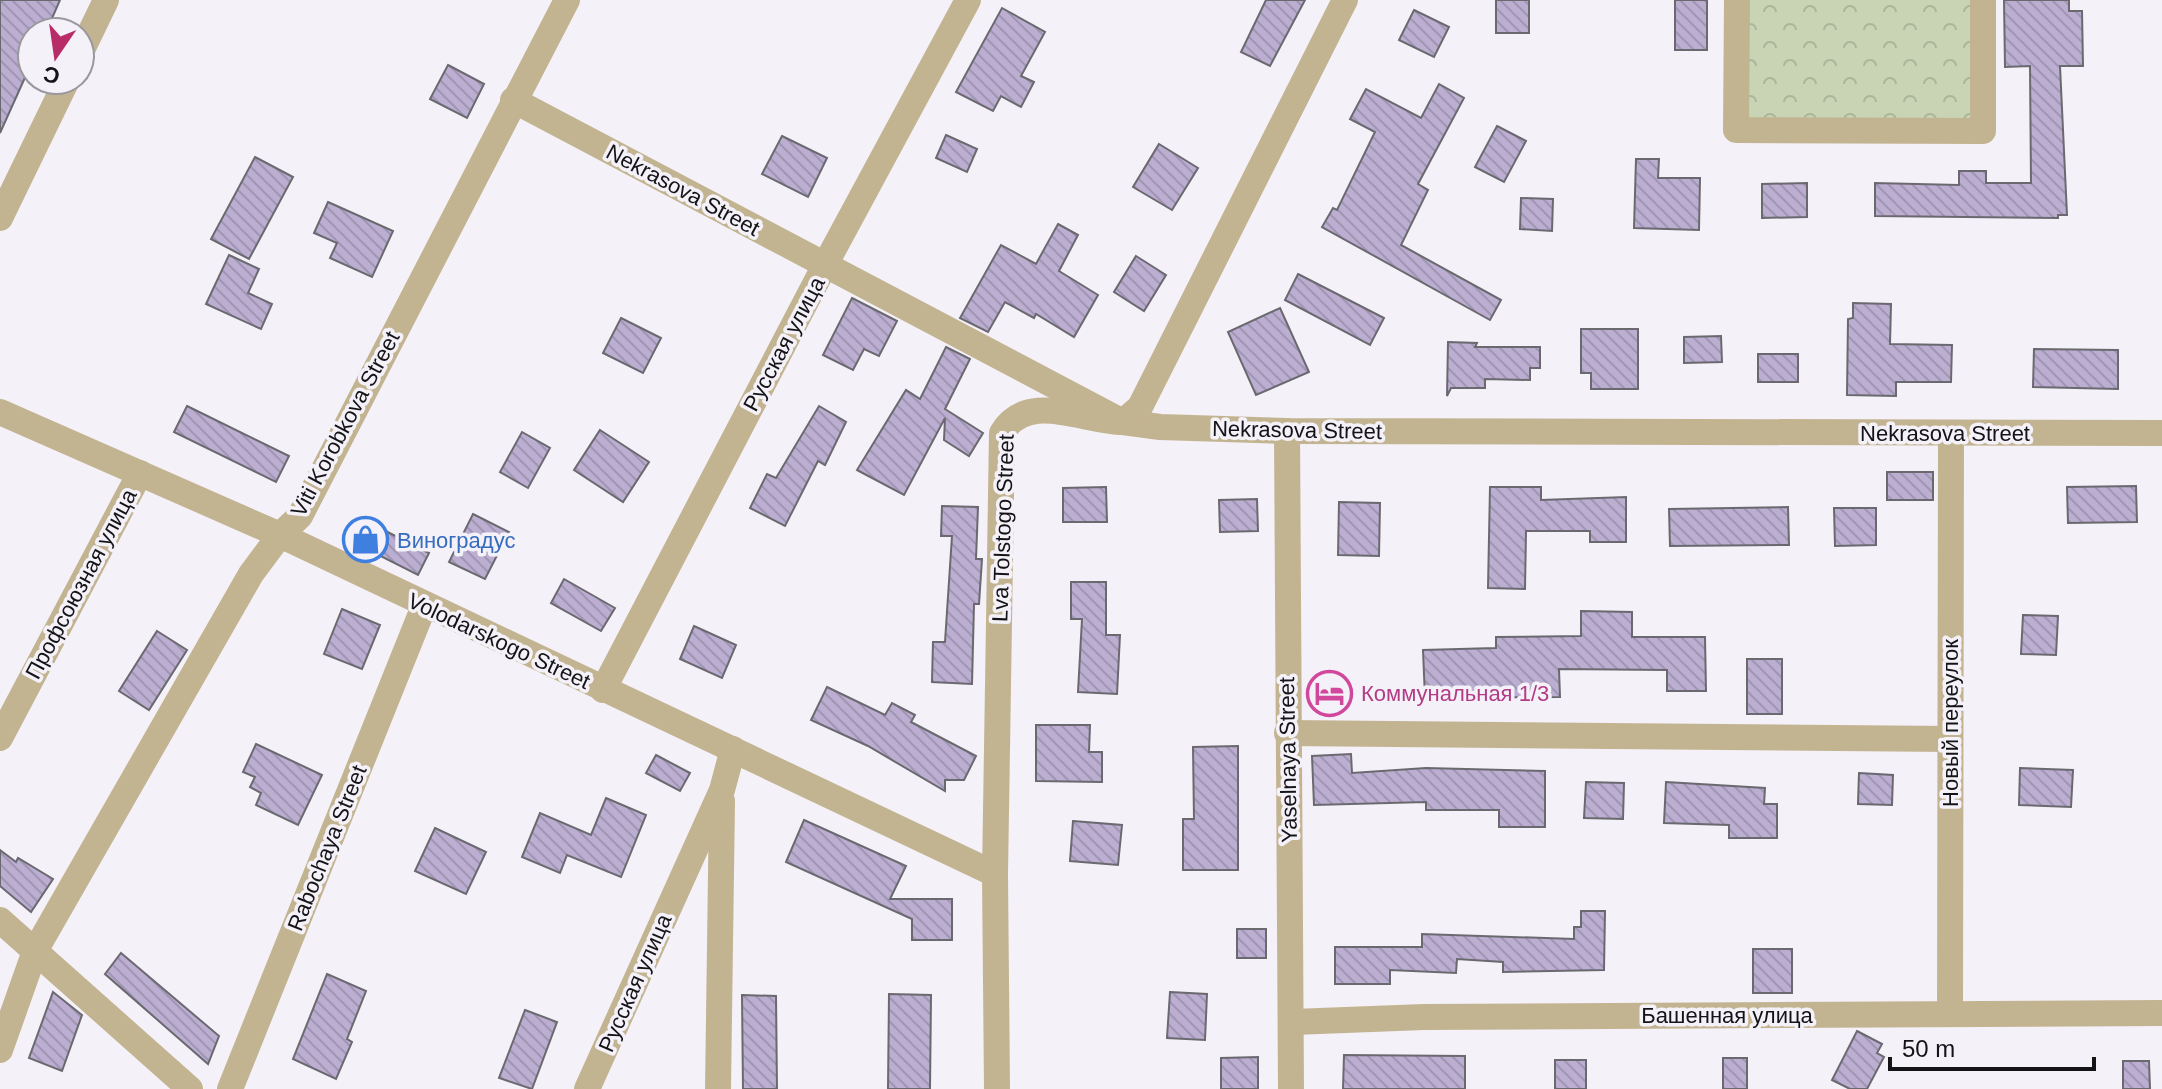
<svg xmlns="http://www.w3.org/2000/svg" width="2162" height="1089" font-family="Helvetica,sans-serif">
<defs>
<pattern id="park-crowns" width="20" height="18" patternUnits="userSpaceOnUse" patternTransform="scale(2)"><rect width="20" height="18" fill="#c8d4b4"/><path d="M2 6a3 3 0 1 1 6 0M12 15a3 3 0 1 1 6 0" fill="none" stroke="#abb59a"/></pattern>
<pattern id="building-back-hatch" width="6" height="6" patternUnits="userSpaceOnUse" patternTransform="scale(2)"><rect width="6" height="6" fill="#bbaed1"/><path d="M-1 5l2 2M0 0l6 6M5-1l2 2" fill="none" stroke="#a095b3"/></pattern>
</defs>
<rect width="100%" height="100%" fill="#f4f1f9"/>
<path fill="url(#park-crowns)" d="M1747 0H1970V124L1748 123Z"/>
<g fill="url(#building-back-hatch)" stroke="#6b6970" stroke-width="2">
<path d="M0 0H60L46 32H32V62L0 133Z"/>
<path d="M1266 0H1305L1270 66 1241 52Z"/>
<rect x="1496" y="0" width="33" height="33"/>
<rect x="1675" y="0" width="32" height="50"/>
<path d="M2004 0H2069V11H2082L2083 66H2060L2067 215H2058V218L1875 216V183L1959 185V171H1986V183H2031L2030 66 2005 67Z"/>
<path d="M1002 8 1045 32 1021 76 1034 82 1021 107 1001 96 993 111 956 92Z"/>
<path d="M1414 10 1449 27 1434 57 1399 40Z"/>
<path d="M448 65 484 84 467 118 430 99Z"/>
<path d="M1439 84 1464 98 1418 184 1428 190 1401 245 1501 300 1490 320 1322 227 1333 208 1337 210 1375 132 1350 119 1366 89 1421 118Z"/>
<path d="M1497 126 1526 141 1504 182 1475 167Z"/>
<path d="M946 135 977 149 967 172 936 158Z"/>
<path d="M782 136 827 158 808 197 762 174Z"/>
<path d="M1159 144 1198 168 1172 210 1133 187Z"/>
<path d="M255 157 293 177 249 259 211 239Z"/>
<path d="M1636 159H1659L1658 178H1700L1699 230 1634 228Z"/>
<path d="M1807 183V217L1762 218V184Z"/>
<path d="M1521 198 1553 199 1552 231 1520 229Z"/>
<path d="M328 202 393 231 372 277 330 258 337 243 314 233Z"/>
<path d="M1058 224 1078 235 1059 271 1098 295 1074 337 1036 314 1034 318 1005 302 988 332 960 318 1001 245 1036 264Z"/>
<path d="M229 255 259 269 248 293 272 304 261 329 206 304Z"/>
<path d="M1136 256 1166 275 1144 311 1114 292Z"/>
<path d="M1298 274 1384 318 1370 345 1285 300Z"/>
<path d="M852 298 897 321 879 356 864 349 853 370 823 355Z"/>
<path d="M1853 303 1891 304 1890 344 1952 345 1951 382H1896V396L1847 395 1848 319 1853 318Z"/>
<path d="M1280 308 1309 372 1256 395 1228 332Z"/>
<path d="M621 318 661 338 643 373 603 353Z"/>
<path d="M1581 329H1638V389H1591V373H1581Z"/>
<path d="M1721 336 1722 362 1684 363V337Z"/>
<path d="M1448 342 1477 343 1475 347H1540V368H1530V380L1485 379V388H1451L1447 396Z"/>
<path d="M946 347 970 359 945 409 983 433 969 456 944 440 945 418 904 495 857 470 906 390 920 399Z"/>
<path d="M2034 349 2118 350V389L2033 387Z"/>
<rect x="1758" y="354" width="40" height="28"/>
<path d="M187 406 289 456 276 482 174 432Z"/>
<path d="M819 406 846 422 825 465 818 461 785 526 750 508 767 474 776 478Z"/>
<path d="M600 430 649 462 623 502 574 470Z"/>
<path d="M522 432 550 448 528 488 500 472Z"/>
<rect x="1887" y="472" width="46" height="28"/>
<path d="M2136 486 2137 522 2068 523 2067 487Z"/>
<path d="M1106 487 1107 522H1063V488Z"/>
<path d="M1490 487H1541V500L1626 497V542H1590V531H1526L1525 589 1488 588Z"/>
<path d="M1257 499 1258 531 1220 532 1219 500Z"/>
<path d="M1339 502 1380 503 1379 556 1338 555Z"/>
<path d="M942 506 978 507 976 559H982L979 604H974L972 684 932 682 933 642H945L952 536H941Z"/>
<path d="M1788 507 1789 545 1670 546 1669 509Z"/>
<path d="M1834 508H1876V545L1835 546Z"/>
<path d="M473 514 509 532 485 579 449 562Z"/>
<path d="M362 519 429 553 418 575 351 541Z"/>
<path d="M564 579 615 608 601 631 551 603Z"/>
<path d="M1071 582H1106V635H1120L1117 694 1078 692 1082 619H1071Z"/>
<path d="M342 609 380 625 362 669 324 654Z"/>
<path d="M1581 611 1632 612V637H1705L1706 691H1667V670L1559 669 1560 697 1425 698 1423 650 1496 648V637L1581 636Z"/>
<path d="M2023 615 2058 616 2056 655 2021 654Z"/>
<path d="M694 626 736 645 722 678 680 659Z"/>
<path d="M157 631 187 650 149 710 119 691Z"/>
<rect x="1747" y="659" width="35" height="55"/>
<path d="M827 687 885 715 892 703 915 715 911 722 976 756 964 780H945V791L868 746 811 720Z"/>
<path d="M1036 725H1090L1089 752H1102V782L1036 781Z"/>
<path d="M256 744 322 775 298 825 256 805 261 793 250 787 255 777 243 772Z"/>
<path d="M1238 746V870H1183V819H1194L1193 747Z"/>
<path d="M1351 754 1352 773 1426 768 1545 771V827H1499V810H1426V802L1314 805 1312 756Z"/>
<path d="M656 755 690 773 680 791 646 773Z"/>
<path d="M2020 768 2073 770 2071 807 2019 805Z"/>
<path d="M1859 773 1893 775 1892 805 1858 804Z"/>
<path d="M1586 782 1624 783 1623 819 1584 818Z"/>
<path d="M1666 782 1765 788 1764 804H1777V838H1729V825L1664 823Z"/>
<path d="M606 798 646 815 621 877 567 855 560 873 522 857 540 813 591 835Z"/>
<path d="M804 820 906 866 890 899H952V940H912V919L786 862Z"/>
<path d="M1073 821 1122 825 1118 865 1070 861Z"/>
<path d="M435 828 486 852 466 894 415 871Z"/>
<path d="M0 850 16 862 18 858 53 879 31 912 0 886Z"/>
<path d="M1581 911H1605L1604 970 1503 972V962L1457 959 1456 973 1390 970V984H1335V947H1422V934L1574 939V927H1581Z"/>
<rect x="1237" y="929" width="29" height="29"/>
<rect x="1753" y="949" width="39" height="44"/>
<path d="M121 953 219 1036 208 1064 105 974Z"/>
<path d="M327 974 366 991 347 1039 352 1042 336 1079 293 1059Z"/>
<path d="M53 992 82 1015 62 1071 29 1058Z"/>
<path d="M1170 992 1207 994 1205 1040 1167 1038Z"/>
<path d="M889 994 931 995 930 1089H888Z"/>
<path d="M742 995 776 996 777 1089H743Z"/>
<path d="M525 1010 557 1022 532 1089 499 1078Z"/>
<path d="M1857 1031 1882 1044 1877 1053 1884 1057 1867 1089H1850L1832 1080Z"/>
<path d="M1344 1055 1465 1056V1089H1343Z"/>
<path d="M1258 1057V1089H1221V1058Z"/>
<rect x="1723" y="1058" width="24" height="31"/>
<rect x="1555" y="1060" width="31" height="29"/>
<path d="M2123 1061H2149L2150 1089H2123Z"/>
</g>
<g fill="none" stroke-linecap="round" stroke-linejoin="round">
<g stroke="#c3b491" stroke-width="26">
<path d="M1737 0 1736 130 1983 131V0"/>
<path d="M80 54 106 0"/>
<path d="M513 100 1123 422 1160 427 1287 431 2162 433"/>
<path d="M0 218 67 80"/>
<path d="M0 412 280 535 995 874"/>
<path d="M1287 431 1291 1089"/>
<path d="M603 690 825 265 968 0"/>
<path d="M1287 733 1950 739"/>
<path d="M0 738 140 473"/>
<path d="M0 920 190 1089"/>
<path d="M1950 1013 1951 434"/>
<path d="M1293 1022 1424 1017 2162 1013"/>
<path d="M0 1050 35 951 251 574 280 535 300 516 567 0"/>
<path d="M230 1089 424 606"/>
<path d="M587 1089 722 790 733 749"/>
<path d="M718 1089 722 801"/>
<path d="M997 1089 995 874 1002 433C1027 390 1084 422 1123 422L1140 407 1345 0"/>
</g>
</g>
<defs>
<symbol id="shop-ring" viewBox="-11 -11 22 22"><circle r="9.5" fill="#f4f1f9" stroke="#3f7fe0" stroke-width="1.5"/><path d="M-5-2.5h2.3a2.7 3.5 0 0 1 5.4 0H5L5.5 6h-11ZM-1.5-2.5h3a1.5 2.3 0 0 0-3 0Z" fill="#3f7fe0"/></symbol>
<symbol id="hotel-ring" viewBox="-11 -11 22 22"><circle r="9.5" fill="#f4f1f9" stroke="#d1479c" stroke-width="1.5"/><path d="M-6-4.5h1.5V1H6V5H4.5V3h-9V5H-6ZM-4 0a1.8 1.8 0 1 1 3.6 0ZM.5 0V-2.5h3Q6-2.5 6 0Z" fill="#d1479c"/></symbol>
</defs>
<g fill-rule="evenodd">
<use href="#shop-ring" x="340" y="514" width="51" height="51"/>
<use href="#hotel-ring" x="1304" y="668" width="51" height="51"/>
</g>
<g text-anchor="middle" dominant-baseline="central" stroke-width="7" stroke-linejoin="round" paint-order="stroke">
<g font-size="22" fill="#141316" stroke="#f4f1f9">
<text transform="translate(683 190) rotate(28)">Nekrasova Street</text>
<text transform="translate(784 344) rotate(-62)">Русская улица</text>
<text transform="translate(345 424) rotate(-62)">Viti Korobkova Street</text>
<text transform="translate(1297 430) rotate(1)">Nekrasova Street</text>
<text x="1945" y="433">Nekrasova Street</text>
<text transform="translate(1003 528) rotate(-88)">Lva Tolstogo Street</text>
<text transform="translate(81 584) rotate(-62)">Профсоюзная улица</text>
<text transform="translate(499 641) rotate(25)">Volodarskogo Street</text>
<text transform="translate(1950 723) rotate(-90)">Новый переулок</text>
<text transform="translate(1288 760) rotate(-91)">Yaselnaya Street</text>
<text transform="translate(327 848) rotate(-68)">Rabochaya Street</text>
<text transform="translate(635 983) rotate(-66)">Русская улица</text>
<text x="1727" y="1015">Башенная улица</text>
</g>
<g font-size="22" fill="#366cbe" stroke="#f4f1f9" text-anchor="start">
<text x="397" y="540">Виноградус</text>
</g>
<g font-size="22" fill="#b23c85" stroke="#f4f1f9" text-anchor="start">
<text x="1361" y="693">Коммунальная 1/3</text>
</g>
</g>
<g transform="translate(56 56) rotate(193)"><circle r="38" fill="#f4f1f9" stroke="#9a989e" stroke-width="2"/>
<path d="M0-6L14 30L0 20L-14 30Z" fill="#b82d67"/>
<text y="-12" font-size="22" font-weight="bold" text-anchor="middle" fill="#141316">С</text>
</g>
<path d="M1890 1057v12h204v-12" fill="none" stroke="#141316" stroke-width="4"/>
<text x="1902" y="1057" font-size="24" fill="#141316" stroke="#f4f1f9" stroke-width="6" paint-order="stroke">50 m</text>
</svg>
